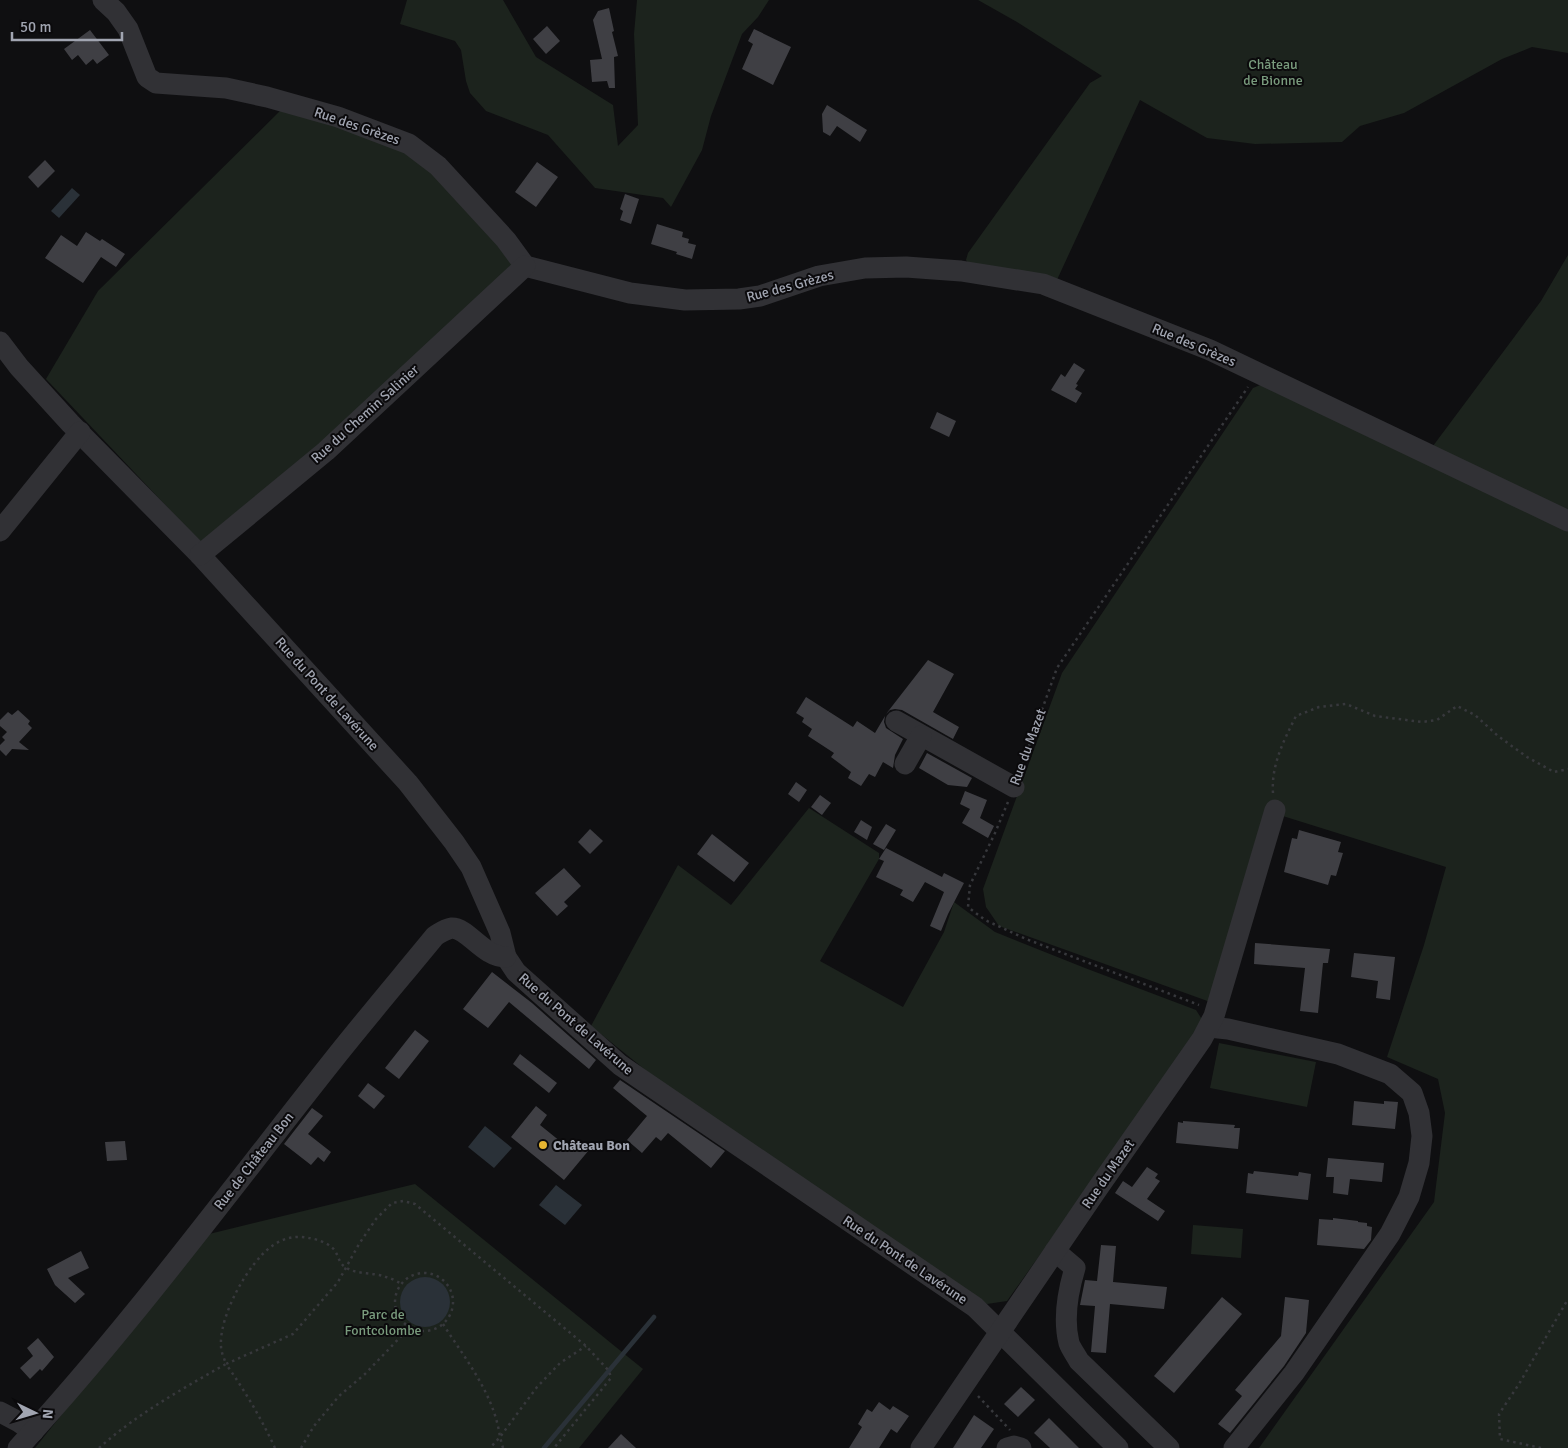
<svg xmlns="http://www.w3.org/2000/svg" width="1568" height="1448" font-family="Signika,sans-serif">
<rect width="100%" height="100%" fill="#0f0f11"/>
<g fill="#1c231d">
<path d="M407 0H503L536 57 613 105 618 146 638 125 634 34 637 0H769L758 17 742 34 711 116 702 150 671 207 663 198 595 188 548 135 486 111 470 93 466 81 461 50 455 41 400 24Z"/>
<path d="M978 0H1568V53L1532 47 1502 59 1404 113 1360 126 1342 142 1255 144 1207 138 1140 100 1056 282 972 269 966 260 968 253 1090 83 1102 76 1017 22Z"/>
<path d="M284 107 407 148 511 251 512 271 206 548 46 379 98 291Z"/>
<path d="M1568 255V521L1427 454 1541 301Z"/>
<path d="M1265 383 1568 525V1448H1259L1434 1202 1445 1113 1438 1079 1387 1057 1424 945 1446 867 1270 812 1213 1003 999 926 986 907 983 889 1062 673 1253 388Z"/>
<path d="M809 808 879 853V859L820 961 903 1007 944 932 954 902 995 932 1085 968 1196 1010 1205 1024 1007 1301 987 1304 690 1106 591 1026 678 865 731 905Z"/>
<path d="M1219 1043 1316 1062 1307 1107 1210 1088Z"/>
<path d="M415 1184 643 1369 579 1448H35L205 1235Z"/>
<path d="M1193 1225 1243 1229 1241 1258 1191 1254Z"/>
</g>
<g fill="#2a3138">
<path d="M72 188 80 195 59 218 51 211Z"/>
<path d="M485 1126 512 1148 494 1168 468 1147Z"/>
<path d="M556 1185 582 1205 565 1225 539 1205Z"/>
<circle cx="425" cy="1302" r="25"/>
</g>
<g fill="none" stroke-linecap="round" stroke-linejoin="round">
<path stroke="#2a3138" stroke-width="4.5" d="M544 1448 654 1317"/>
</g>
<g fill="#3f3f44">
<path d="M609 8 614 31 612 32 618 56 614 57 615 88H609L607 81 592 82 590 60 602 59 593 20 598 11Z"/>
<path d="M547 26 560 41 546 54 533 39Z"/>
<path d="M754 29 791 47 773 85 742 69 753 44 748 41Z"/>
<path d="M90 30 109 55 97 64 93 59 86 65 78 55 72 60 64 49Z"/>
<path d="M827 105 867 130 860 142 837 126 830 136 823 132 822 114Z"/>
<path d="M45 160 55 171 38 188 28 177Z"/>
<path d="M537 162 558 177 536 207 515 192Z"/>
<path d="M625 194 639 199 631 224 620 220 623 211 620 209Z"/>
<path d="M657 224 683 232 682 237 689 239 688 243 696 245 692 259 676 254 677 252 651 244Z"/>
<path d="M86 232 100 241 102 239 125 254 116 267 101 257 83 283 45 258 61 235 77 246Z"/>
<path d="M1074 363 1085 370 1076 384 1078 385 1075 389 1082 393 1076 403 1051 390 1061 374 1065 377Z"/>
<path d="M937 412 956 421 949 437 930 428Z"/>
<path d="M928 660 954 674 933 712 959 727 953 739 902 710 895 709 890 710 886 714Z"/>
<path d="M806 697 853 727 857 721 875 733 885 716 884 722 886 728 903 739 895 755 893 768 883 762 875 777 869 774 861 786 848 778 851 772 831 757 834 753 808 736 812 729 802 722 804 718 796 713Z"/>
<path d="M18 710 30 721 28 724 32 728 19 742 29 750 12 749 6 756 0 750V745L5 740 2 737 7 732 0 726V720L8 712 12 715Z"/>
<path d="M927 753 972 778 967 787 948 785 919 768Z"/>
<path d="M796 782 807 790 799 802 788 794Z"/>
<path d="M965 791 987 800 980 818 994 826 988 838 962 823 970 809 960 804Z"/>
<path d="M820 795 831 803 822 815 811 807Z"/>
<path d="M861 820 872 827 867 840 854 832Z"/>
<path d="M886 824 896 830 884 850 873 844Z"/>
<path d="M590 829 603 841 590 854 578 842Z"/>
<path d="M1299 830 1341 842 1338 852 1343 853 1336 876 1331 875 1328 885 1284 872 1292 838 1297 839Z"/>
<path d="M712 834 749 863 734 882 697 854Z"/>
<path d="M886 848 942 877 944 873 964 883 948 914 941 931 930 926 944 892 925 882 913 902 900 895 903 890 876 877 884 861 879 859Z"/>
<path d="M564 868 581 886 564 902 568 906 557 916 535 893Z"/>
<path d="M1255 943 1330 949 1328 963H1323L1318 1013 1300 1011 1305 968 1254 964Z"/>
<path d="M1354 953 1395 957 1390 1000 1376 998 1378 981 1351 977Z"/>
<path d="M492 972 532 1003 596 1060 589 1069 509 1002 488 1028 463 1009Z"/>
<path d="M415 1030 429 1041 399 1079 385 1068Z"/>
<path d="M520 1054 557 1083 549 1093 513 1064Z"/>
<path d="M620 1080 725 1151 711 1168 668 1133 661 1141 656 1137 642 1153 627 1140 647 1116 613 1088Z"/>
<path d="M368 1083 385 1096 374 1109 358 1096Z"/>
<path d="M1354 1101 1384 1104V1101L1398 1102 1395 1129 1352 1125Z"/>
<path d="M536 1106 547 1115 540 1125 571 1150 578 1141 589 1150 564 1180 511 1137Z"/>
<path d="M312 1108 323 1116 308 1134 331 1152 324 1162 318 1157 311 1165 284 1144Z"/>
<path d="M1183 1121 1235 1125 1234 1128H1240L1238 1149 1176 1143 1178 1122 1183 1123Z"/>
<path d="M125 1141 127 1160 107 1161 105 1142Z"/>
<path d="M1328 1158 1384 1163 1382 1182 1350 1179 1348 1195 1333 1193 1334 1177H1326Z"/>
<path d="M1147 1167 1158 1174 1155 1178 1160 1181 1147 1199 1165 1211 1158 1221 1115 1193 1123 1181 1132 1187Z"/>
<path d="M1254 1171 1298 1176 1299 1172 1311 1174 1308 1200 1246 1193 1248 1173 1253 1174Z"/>
<path d="M1333 1218 1358 1221V1222L1367 1223V1226L1372 1227 1371 1240 1364 1249 1317 1245 1319 1219 1333 1220Z"/>
<path d="M1101 1245 1116 1246 1113 1282 1167 1287 1164 1309 1110 1304 1106 1353 1091 1352 1095 1306 1080 1305 1085 1280 1097 1281Z"/>
<path d="M81 1251 89 1268 68 1278 85 1294 75 1303 55 1285 47 1269Z"/>
<path d="M1222 1297 1242 1314 1174 1393 1154 1376Z"/>
<path d="M1285 1297 1309 1300 1306 1333 1284 1366 1230 1433 1218 1424 1242 1396 1235 1390 1281 1336Z"/>
<path d="M38 1338 54 1357 42 1371 40 1369 30 1379 20 1368 33 1356 27 1348Z"/>
<path d="M1021 1387 1035 1400 1018 1417 1004 1404Z"/>
<path d="M879 1402 890 1410 893 1406 909 1416 897 1433 891 1429 879 1448H849L862 1427 858 1424 867 1409 872 1412Z"/>
<path d="M974 1415 994 1429 981 1448H953Z"/>
<path d="M1049 1418 1079 1448H1050L1034 1433Z"/>
<path d="M621 1434 636 1448H608Z"/>
</g>
<g fill="none" stroke-linecap="round" stroke-linejoin="round">
<g stroke="#37383c" stroke-width="2.5" stroke-dasharray="2.5 4" stroke-linecap="butt">
<path d="M1020 771 1057 668 1248 387"/>
<path d="M1273 793C1271 765 1284 740 1296 716L1319 707 1346 704 1375 716 1422 722 1437 720 1457 706 1475 715 1498 736 1527 757 1554 772 1568 769"/>
<path d="M1008 802 995 833 970 885 968 907 985 920 1026 939 1199 1005"/>
<circle cx="424" cy="1302" r="29"/>
<path d="M443 1324C466 1360 494 1394 500 1437L490 1448"/>
<path d="M978 1396 1010 1430"/>
<path d="M99 1448C137 1414 182 1389 226 1364 224 1358 221 1352 221 1346 219 1316 248 1263 272 1246 283 1238 296 1235 309 1238 317 1239 331 1244 335 1251 339 1257 339 1263 345 1267 356 1275 374 1272 386 1277 391 1278 396 1281 400 1283"/>
<path d="M275 1448C261 1418 245 1391 226 1364L293 1334 338 1282 359 1244 376 1219 392 1203 403 1201 415 1204 586 1346 609 1371 611 1378 554 1448"/>
<path d="M301 1448 314 1426 339 1396 365 1374 410 1327"/>
<path d="M503 1448 500 1437 537 1387 560 1363 586 1346"/>
<path d="M1541 1448 1500 1439 1499 1414 1519 1384 1568 1299"/>
</g>
<g stroke="#313135" stroke-width="21">
<path d="M103 0 116 12 128 29 147 77 156 83 226 88 267 97 338 117 409 144 438 166 506 240 525 266 630 293 685 300 739 299 760 296 819 276 865 268 906 267 961 271 1043 284 1210 350 1568 521"/>
<path d="M0 342 19 367 70 423 200 555 408 783 454 842 471 867 500 933 506 957 516 972 620 1065 975 1307 1118 1448"/>
<path d="M0 531 80 432"/>
<path d="M200 555 326 451 525 266"/>
<path d="M896 721 1014 787"/>
<path d="M905 764 921 736"/>
<path d="M1209 1027 1228 1029 1338 1054 1390 1074 1412 1093 1419 1113 1422 1136 1419 1163 1409 1197 1390 1234 1294 1373 1234 1448"/>
<path d="M1055 1251 1075 1268C1068 1291 1063 1319 1069 1343 1071 1349 1076 1355 1079 1361L1169 1448"/>
<path d="M0 1412 19 1422 33 1432"/>
<path d="M18 1448C133 1323 233 1186 338 1054 370 1014 403 975 435 936 440 933 445 929 452 928 468 928 483 957 506 957"/>
<path d="M921 1448 1098 1188 1202 1039 1214 1016 1275 810"/>
<path d="M1007 1448 1014 1446 1021 1448"/>
</g>
</g>
<circle fill="#e7b531" stroke="#0b0a0c" stroke-width="2" cx="543" cy="1145" r="5"/>
<g text-anchor="middle" dominant-baseline="central" stroke-width="4" stroke-linejoin="round" paint-order="stroke">
<g font-size="14" fill="#799b7d" stroke="#0b0a0c">
<text x="1273" y="64">Château<tspan x="1273" dy="16">de Bionne</tspan></text>
<text x="383" y="1314">Parc de<tspan x="383" dy="16">Fontcolombe</tspan></text>
</g>
<g font-size="14" fill="#a1a5b1" stroke="#0b0a0c">
<text transform="translate(357 126) rotate(19)">Rue des Grèzes</text>
<text transform="translate(790 286) rotate(-15)">Rue des Grèzes</text>
<text transform="translate(1194 345) rotate(23)">Rue des Grèzes</text>
<text transform="translate(365 414) rotate(-42)">Rue du Chemin Salinier</text>
<text transform="translate(327 694) rotate(48)">Rue du Pont de Lavérune</text>
<text transform="translate(1028 747) rotate(-70)">Rue du Mazet</text>
<text transform="translate(576 1024) rotate(41)">Rue du Pont de Lavérune</text>
<text transform="translate(254 1161) rotate(-52)">Rue de Château Bon</text>
<text transform="translate(1108 1174) rotate(-55)">Rue du Mazet</text>
<text transform="translate(905 1260) rotate(34)">Rue du Pont de Lavérune</text>
</g>
<g font-size="14" font-weight="bold" fill="#a1a5b1" stroke="#0b0a0c" text-anchor="start">
<text x="553" y="1145">Château Bon</text>
</g>
</g>
<g transform="translate(35 1413) rotate(95)" stroke="#0b0a0c" stroke-width="4" paint-order="stroke">
<path d="M0-4L9 19L0 12L-9 19Z" fill="#a1a5b1"/>
<text y="-8" font-size="14" font-weight="bold" text-anchor="middle" fill="#a1a5b1">N</text>
</g>
<path d="M12 32v8h110v-8" fill="none" stroke="#a1a5b1" stroke-width="2.5"/>
<text x="20" y="32" font-size="15" fill="#a1a5b1" stroke="#0b0a0c" stroke-width="4" paint-order="stroke">50 m</text>
</svg>
